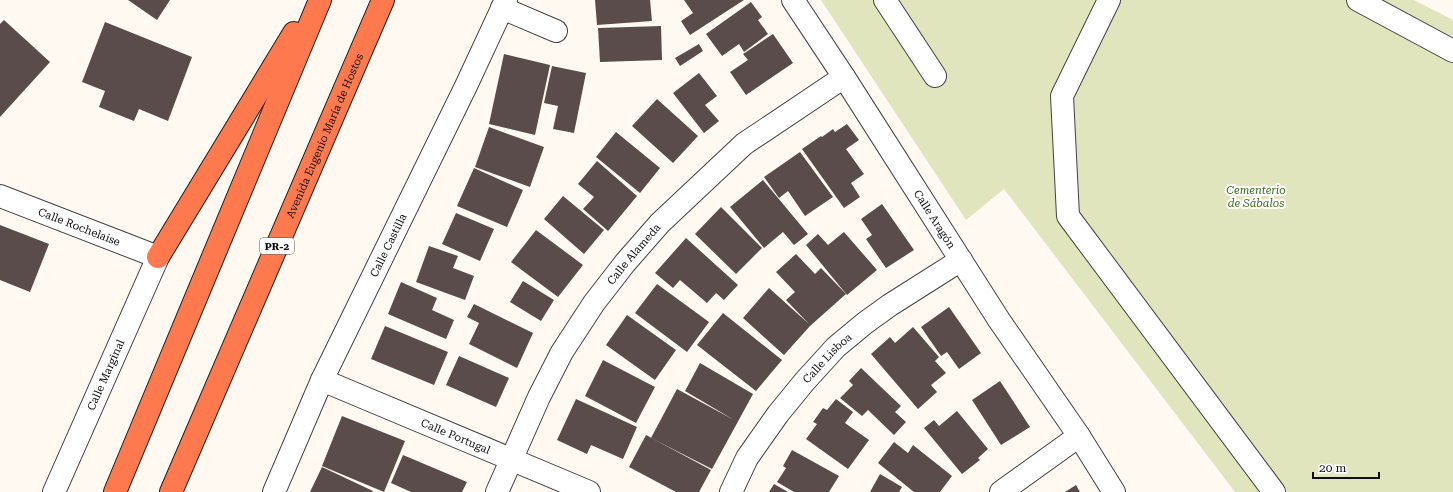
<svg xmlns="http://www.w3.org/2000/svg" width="1453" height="492" font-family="'Roboto Serif',serif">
<rect width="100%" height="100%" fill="#fff9f1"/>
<path fill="#e0e5be" d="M821 0H1414L1453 20V492H1235L1004 189 966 220Z"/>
<g fill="#594c4a">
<path d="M128 0H170L157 20Z"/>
<path d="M595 0H650L652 21 597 25Z"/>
<path d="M684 0H744L690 35 681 21 693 13Z"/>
<path d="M751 2 762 17 758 20 768 34 744 52 739 44 722 56 706 34Z"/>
<path d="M4 20 50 62 0 117V24Z"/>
<path d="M105 22 192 57 168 121 139 109 134 121 99 107 105 91 82 82Z"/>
<path d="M661 26 662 60 600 62 598 28Z"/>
<path d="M773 34 793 63 746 95 730 72 748 60 743 54Z"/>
<path d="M699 44 703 51 680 66 675 58Z"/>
<path d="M504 54 550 65 535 135 489 124Z"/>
<path d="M552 66 586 73 574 133 553 129 558 106 544 103Z"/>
<path d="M699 73 717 96 705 105 719 121 704 133 673 93Z"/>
<path d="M657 99 698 136 673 163 632 126Z"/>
<path d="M847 124 859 140 846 149 864 174 851 183 860 197 844 208 802 149 821 136 822 137 833 129 835 132Z"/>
<path d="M489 127 544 147 530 187 475 167Z"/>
<path d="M616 132 660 168 640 193 596 157Z"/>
<path d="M800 152 833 197 805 216 788 191 779 198 764 177Z"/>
<path d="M597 161 637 196 608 231 583 209 594 197 578 184Z"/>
<path d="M474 168 523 190 507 227 457 206Z"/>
<path d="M763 180 808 234 794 245 783 232 764 248 730 207Z"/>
<path d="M563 196 604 230 584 254 544 219Z"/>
<path d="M882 204 914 250 886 268 866 239 872 235 861 219Z"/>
<path d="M721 207 762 248 736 274 695 234Z"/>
<path d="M456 213 494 229 480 261 442 244Z"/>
<path d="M0 225 49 244 30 292 0 280Z"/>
<path d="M536 230 583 265 558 297 511 262Z"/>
<path d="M844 232 877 270 847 295 806 245 818 234 828 245Z"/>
<path d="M686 238 738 285 724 300 716 293 707 303 680 280 673 288 655 273Z"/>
<path d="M429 246 458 256 453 268 474 276 465 300 416 282Z"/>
<path d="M796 254 815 274 821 268 846 294 810 326 784 355 743 318 769 288 809 324 786 300 795 292 776 272Z"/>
<path d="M523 281 554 300 541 321 510 302Z"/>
<path d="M401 282 437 298 432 310 454 320 446 339 388 314Z"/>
<path d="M657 284 709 322 687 352 635 313Z"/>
<path d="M474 304 533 333 517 368 469 344 479 323 467 317Z"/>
<path d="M949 307 981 353 959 369 947 352 941 356 921 327Z"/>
<path d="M723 313 782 360 756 391 697 345Z"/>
<path d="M627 315 676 350 655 380 606 345Z"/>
<path d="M385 326 448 352 434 385 371 359Z"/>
<path d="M913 327 939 357 935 361 946 373 931 385 937 392 918 409 871 354 890 337 895 343Z"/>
<path d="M459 356 509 378 496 407 446 385Z"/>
<path d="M603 360 655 387 636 423 585 396Z"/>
<path d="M700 363 753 394 712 469 651 438 677 389 734 420 685 391Z"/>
<path d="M861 368 901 406 895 412 906 422 894 435 868 410 862 416 840 398 853 385 849 381Z"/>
<path d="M1000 381 1030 427 1001 445 972 400Z"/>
<path d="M576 399 637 427 623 459 591 445 587 454 557 440Z"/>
<path d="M836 399 853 412 845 423 869 440 848 469 806 439 817 424 813 422 823 408 827 410Z"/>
<path d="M957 411 988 449 978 458 980 460 962 474 924 428 934 420 939 426Z"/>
<path d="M342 416 405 441 384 492 322 466Z"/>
<path d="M646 435 711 470 699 492H676L629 467Z"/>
<path d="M894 442 908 453 913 445 952 476 940 492H914L878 463Z"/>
<path d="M792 450 839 476 829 492H794L777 482 786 468 783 466Z"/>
<path d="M403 455 467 482 462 492H411L391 483Z"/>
<path d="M322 467 373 491 372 492H310Z"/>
<path d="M880 474 902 487 899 492H870Z"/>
<path d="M774 484 788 492H769Z"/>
<path d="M1076 485 1080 492H1065Z"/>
</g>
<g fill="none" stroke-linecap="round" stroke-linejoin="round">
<defs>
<g id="minor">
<path id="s1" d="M793 0 844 77 999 320 1079 436 1114 492"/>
<path d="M885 0 935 76"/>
<path d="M1109 0 1062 96 1068 216 1274 492"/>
<path d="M1358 0 1453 51"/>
<path d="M502 8 556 31"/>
<path id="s2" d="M0 196 158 257 54 492"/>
<path id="s3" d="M322 380 589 492"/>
<path id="s4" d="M274 492 322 380 466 86 506 0"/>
<path id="s5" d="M497 492 539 397 562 352 594 303 625 263 660 223 744 144 844 77"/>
<path id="s6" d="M731 492 747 458 778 414 805 381 836 347 865 323 890 305 961 260"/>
<path d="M1001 492 1079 436"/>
</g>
<g id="highway">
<path d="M158 257 294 33"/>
<path d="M115 492 320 0"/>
<path id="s7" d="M171 492 383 0"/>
</g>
</defs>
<use href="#minor" stroke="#424242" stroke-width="24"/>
<use href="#highway" stroke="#202020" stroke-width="24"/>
<use href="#minor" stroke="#fff" stroke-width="22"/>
<use href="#highway" stroke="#ff794f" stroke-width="22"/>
</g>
<g text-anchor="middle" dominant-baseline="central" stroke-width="4" stroke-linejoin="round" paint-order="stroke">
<rect fill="#fff" stroke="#575757" stroke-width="1" x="260" y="238" width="34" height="16" rx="3"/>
<g font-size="10" font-weight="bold" fill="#0f0f0f">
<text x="277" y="246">PR-2</text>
</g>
<g font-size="11" fill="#0f0f0f" stroke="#fff">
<text stroke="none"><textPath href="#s7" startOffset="388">Avenida Eugenio María de Hostos</textPath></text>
<text stroke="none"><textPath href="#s1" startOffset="261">Calle Aragón</textPath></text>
<text stroke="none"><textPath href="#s2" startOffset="85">Calle Rochelaise</textPath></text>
<text stroke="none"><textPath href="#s4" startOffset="272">Calle Castilla</textPath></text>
<text stroke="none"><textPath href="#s5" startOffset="276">Calle Alameda</textPath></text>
<text stroke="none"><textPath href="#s6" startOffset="166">Calle Lisboa</textPath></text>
<text transform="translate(106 375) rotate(-66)">Calle Marginal</text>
<text stroke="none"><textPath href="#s3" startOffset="145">Calle Portugal</textPath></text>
</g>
<g font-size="11" font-style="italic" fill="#3c6e17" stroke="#fff">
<text x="1256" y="190">Cementerio<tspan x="1256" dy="13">de Sábalos</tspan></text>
</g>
</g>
<path d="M1313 472v6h66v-6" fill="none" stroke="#0f0f0f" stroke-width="2"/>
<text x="1319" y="472" font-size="12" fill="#0f0f0f" stroke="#ffffff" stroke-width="3" paint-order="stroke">20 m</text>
</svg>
